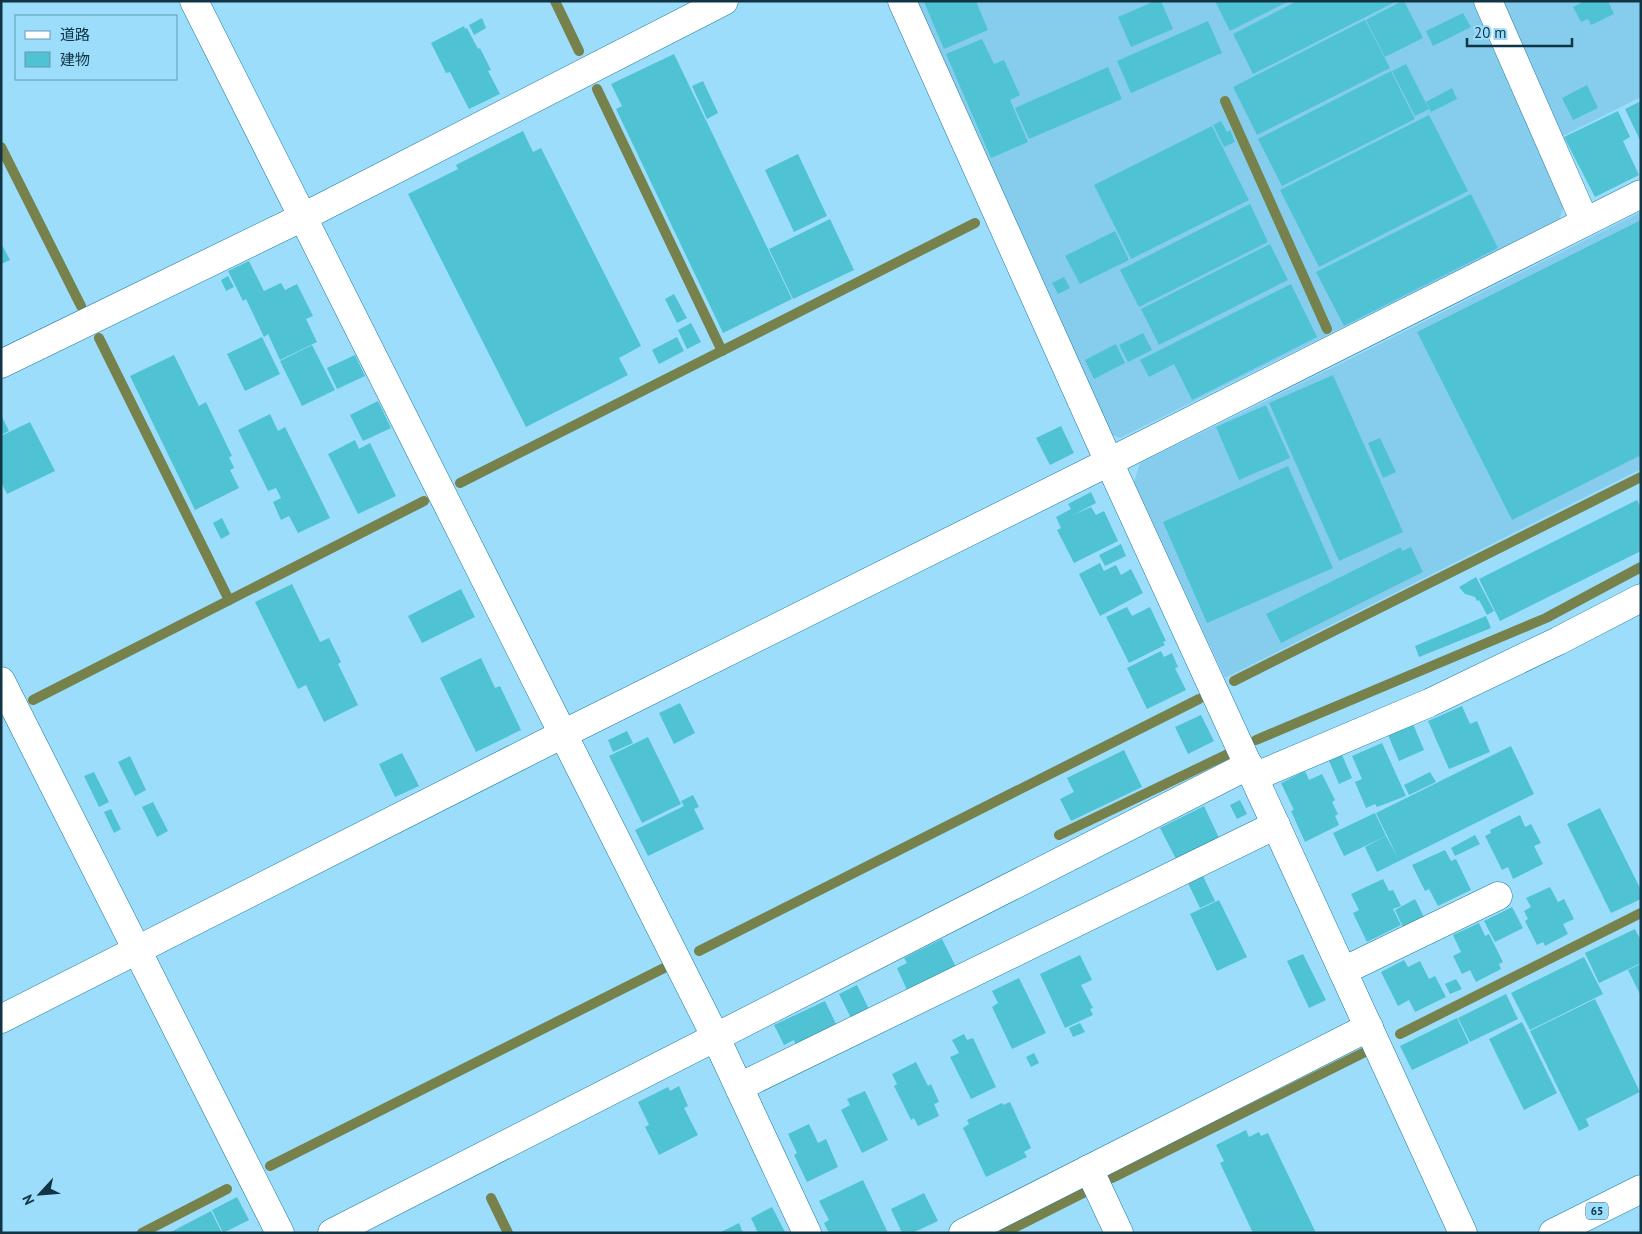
<svg xmlns="http://www.w3.org/2000/svg" width="1642" height="1234" font-family="'PT Sans','Noto Sans JP',sans-serif">
<rect width="100%" height="100%" fill="#9bddfb"/>
<g fill="#86cded">
<path d="M915 1H1475L1564 205 1559 220 1120 438 1112 435Z"/>
<path d="M1503 1H1641V97L1563 136Z"/>
<path d="M1641 212V469L1225 678 1134 482 1140 463 1350 359Z"/>
</g>
<g fill="none" stroke-linecap="round" stroke-linejoin="round">
<g stroke="#76814c" stroke-width="10">
<path d="M555 1 579 51"/>
<path d="M597 89 722 351"/>
<path d="M1225 101 1327 329"/>
<path d="M1 147 81 306"/>
<path d="M99 338 229 600"/>
<path d="M460 483 975 223"/>
<path d="M1234 681 1641 477"/>
<path d="M33 700 424 501"/>
<path d="M1256 740 1546 618 1641 567"/>
<path d="M1059 835 1228 754"/>
<path d="M699 951 1199 699"/>
<path d="M1400 1034 1641 913"/>
<path d="M270 1166 664 968"/>
<path d="M1112 1178 1363 1053"/>
<path d="M491 1198 508 1233"/>
<path d="M142 1233 227 1189"/>
<path d="M1004 1233 1085 1192"/>
</g>
</g>
<g fill="#4fc3d4">
<path d="M976 1 988 30 944 49 924 2Z"/>
<path d="M1155 1H1161L1173 29 1131 47 1118 17Z"/>
<path d="M1215 1H1289L1230 31Z"/>
<path d="M1297 1H1397L1253 74 1233 34Z"/>
<path d="M1402 1H1404L1423 38 1385 57 1366 20Z"/>
<path d="M1580 1H1608L1614 14 1591 25 1588 19 1581 22 1573 7 1581 3Z"/>
<path d="M1463 13 1471 27 1433 46 1426 31Z"/>
<path d="M482 18 486 28 474 35 469 25Z"/>
<path d="M1365 20 1390 68 1257 135 1233 87Z"/>
<path d="M1208 21 1222 53 1131 93 1117 61Z"/>
<path d="M464 26 465 29 467 28 478 49 480 48 491 70 488 71 500 94 469 109 450 72 446 73 431 43Z"/>
<path d="M982 39 994 64 1004 60 1020 95 1010 100 1028 142 991 158 946 54Z"/>
<path d="M674 54 792 299 723 333 616 109 622 106 611 84Z"/>
<path d="M1406 64 1429 109 1415 116 1392 71Z"/>
<path d="M1108 67 1122 99 1029 139 1015 108Z"/>
<path d="M1391 71 1415 119 1282 186 1258 139Z"/>
<path d="M703 81 718 113 707 119 692 86Z"/>
<path d="M1587 85 1598 108 1573 120 1562 98Z"/>
<path d="M1452 88 1457 99 1431 112 1426 102Z"/>
<path d="M1641 101V142L1625 109Z"/>
<path d="M1618 111 1630 137 1623 141 1639 175 1595 197 1564 137Z"/>
<path d="M1429 115 1468 191 1319 267 1280 190Z"/>
<path d="M1221 121 1227 132 1230 130 1235 142 1224 147 1213 125Z"/>
<path d="M1212 126 1249 200 1131 259 1094 185Z"/>
<path d="M523 131 533 152 541 148 641 346 619 358 628 375 526 427 408 194 458 169 456 165Z"/>
<path d="M798 154 827 216 794 232 765 170Z"/>
<path d="M1471 194 1498 248 1344 326 1316 272Z"/>
<path d="M1250 204 1268 242 1139 307 1120 270Z"/>
<path d="M830 219 854 270 793 299 769 249Z"/>
<path d="M1641 220V455L1512 520 1417 332Z"/>
<path d="M1115 231 1129 260 1080 284 1065 256Z"/>
<path d="M1 243 10 260 1 264Z"/>
<path d="M1270 244 1288 280 1159 345 1141 309Z"/>
<path d="M249 261 264 291 281 283 285 290 297 284 313 316 306 319 317 342 280 360 268 334 264 337 246 299 243 301 228 271Z"/>
<path d="M228 276 234 287 226 291 221 280Z"/>
<path d="M1064 277 1070 288 1058 294 1052 283Z"/>
<path d="M1291 284 1317 337 1192 400 1174 364 1149 377 1140 360Z"/>
<path d="M674 294 687 318 677 323 665 299Z"/>
<path d="M691 323 701 342 687 349 678 330Z"/>
<path d="M1143 333 1152 350 1128 362 1119 345Z"/>
<path d="M262 337 280 374 245 391 227 354Z"/>
<path d="M677 337 684 351 659 364 652 350Z"/>
<path d="M1116 344 1125 363 1094 379 1085 360Z"/>
<path d="M312 345 335 390 302 406 280 361Z"/>
<path d="M174 355 199 406 206 402 232 456 229 457 234 468 230 470 239 488 195 510 130 376Z"/>
<path d="M355 355 365 376 337 389 327 368Z"/>
<path d="M1333 375 1403 532 1339 561 1269 403Z"/>
<path d="M378 401 391 428 363 441 350 415Z"/>
<path d="M1266 405 1290 458 1239 480 1216 427Z"/>
<path d="M270 414 278 431 285 427 330 518 298 533 289 516 281 520 273 502 281 498 276 488 268 491 238 430Z"/>
<path d="M1 415 9 431 1 435Z"/>
<path d="M30 422 55 471 7 494 1 482V436Z"/>
<path d="M1061 426 1074 453 1050 465 1036 438Z"/>
<path d="M1380 438 1396 472 1383 478 1368 443Z"/>
<path d="M355 440 359 449 370 443 396 496 358 514 328 454Z"/>
<path d="M1288 466 1333 568 1207 623 1163 522Z"/>
<path d="M1091 492 1096 503 1073 515 1091 507 1096 515 1104 511 1118 541 1074 563 1057 530 1061 528 1056 517 1071 509 1068 504Z"/>
<path d="M1637 500 1641 508V551L1500 621 1479 579Z"/>
<path d="M222 518 230 534 221 539 213 523Z"/>
<path d="M1121 544 1126 556 1105 566 1099 555Z"/>
<path d="M1401 547 1402 551 1411 547 1423 572 1281 643 1266 614Z"/>
<path d="M1100 563 1104 571 1116 565 1121 575 1131 569 1143 593 1100 616 1079 574Z"/>
<path d="M1476 577 1494 611 1487 615 1479 600 1477 601 1475 597 1465 594 1459 587Z"/>
<path d="M292 584 320 642 329 638 341 662 338 664 358 705 324 722 306 685 298 689 255 602Z"/>
<path d="M461 589 475 617 422 643 408 616Z"/>
<path d="M1127 607 1132 616 1150 607 1166 641 1163 642 1165 645 1129 663 1106 617Z"/>
<path d="M1486 616 1491 628 1419 657 1415 646Z"/>
<path d="M1161 651 1164 657 1172 653 1178 667 1175 668 1186 690 1147 709 1127 668Z"/>
<path d="M481 658 495 688 500 686 521 730 476 752 440 678Z"/>
<path d="M680 703 695 733 674 744 659 713Z"/>
<path d="M1462 706 1470 724 1477 721 1490 752 1449 769 1428 721Z"/>
<path d="M1201 715 1214 741 1188 754 1175 727Z"/>
<path d="M1413 724 1424 750 1399 761 1388 735Z"/>
<path d="M627 731 633 743 613 752 608 740Z"/>
<path d="M648 737 681 804 642 823 609 756Z"/>
<path d="M1382 743 1406 796 1377 807 1375 804 1366 808 1355 782 1362 779 1352 756Z"/>
<path d="M1511 746 1534 794 1377 872 1365 847 1386 836 1398 858 1376 813Z"/>
<path d="M1124 750 1142 787 1071 821 1060 799 1074 792 1067 778Z"/>
<path d="M402 753 419 786 395 797 379 764Z"/>
<path d="M1342 755 1352 778 1339 784 1329 761Z"/>
<path d="M130 756 146 790 135 796 118 762Z"/>
<path d="M1305 771 1309 780 1322 774 1335 800 1332 802 1338 814 1335 816 1339 825 1305 842 1291 811 1294 810 1281 783Z"/>
<path d="M94 772 109 802 99 807 84 776Z"/>
<path d="M1430 772 1436 782 1409 795 1404 785Z"/>
<path d="M693 795 699 807 694 809 704 829 648 856 635 830 684 806 681 801Z"/>
<path d="M1240 800 1247 814 1237 819 1230 805Z"/>
<path d="M153 802 168 831 157 837 142 807Z"/>
<path d="M1204 806 1219 838 1176 859 1160 828Z"/>
<path d="M1600 808 1641 890V899L1611 913 1567 824Z"/>
<path d="M111 809 121 829 114 833 104 812Z"/>
<path d="M1375 813 1386 836 1344 856 1333 833Z"/>
<path d="M1520 815 1525 827 1531 824 1541 843 1534 846 1543 864 1513 879 1508 867 1502 870 1485 836 1491 833 1490 830Z"/>
<path d="M1475 835 1480 844 1455 856 1451 848Z"/>
<path d="M1445 850 1451 861 1456 859 1471 890 1438 906 1429 889 1425 891 1412 865Z"/>
<path d="M1202 874 1215 901 1200 908 1187 881Z"/>
<path d="M1383 879 1389 891 1393 890 1401 906 1393 909 1401 925 1367 942 1353 913 1359 910 1351 894Z"/>
<path d="M1550 887 1558 902 1564 899 1574 919 1563 924 1568 934 1545 946 1543 942 1537 945 1525 921 1528 919 1524 911 1531 907 1526 898Z"/>
<path d="M1415 899 1424 917 1403 927 1395 910Z"/>
<path d="M1219 900 1247 957 1217 971 1190 914Z"/>
<path d="M1512 907 1523 928 1495 942 1484 921Z"/>
<path d="M1479 923 1485 936 1489 934 1503 962 1499 964 1501 969 1476 982 1470 970 1462 974 1453 956 1461 952 1453 935Z"/>
<path d="M1635 929 1641 941V963L1599 983 1585 953Z"/>
<path d="M942 939 956 967 907 990 897 968 907 963 904 958Z"/>
<path d="M1303 954 1326 1000 1309 1008 1287 961Z"/>
<path d="M1080 955 1092 980 1081 985 1093 1008 1090 1009 1093 1015 1065 1028 1040 974Z"/>
<path d="M1584 957 1603 994 1530 1030 1511 993Z"/>
<path d="M1404 960 1408 967 1420 961 1429 979 1435 976 1446 997 1415 1012 1409 1000 1398 1006 1381 972Z"/>
<path d="M1641 964V996L1628 970Z"/>
<path d="M1019 978 1046 1033 1012 1049 992 1007 998 1003 992 991Z"/>
<path d="M1456 979 1462 989 1450 994 1445 984Z"/>
<path d="M857 985 869 1009 851 1018 839 994Z"/>
<path d="M1506 994 1518 1019 1470 1042 1458 1018Z"/>
<path d="M1595 999 1640 1092 1586 1119 1589 1126 1579 1131 1530 1031Z"/>
<path d="M825 1001 836 1024 830 1027 831 1031 797 1048 794 1040 784 1045 774 1025Z"/>
<path d="M1457 1018 1469 1043 1412 1070 1400 1046Z"/>
<path d="M1522 1022 1557 1093 1524 1110 1489 1039Z"/>
<path d="M1080 1023 1085 1032 1073 1037 1069 1028Z"/>
<path d="M964 1034 967 1040 973 1038 996 1087 971 1099 950 1057 959 1053 952 1040Z"/>
<path d="M1034 1053 1039 1063 1031 1067 1026 1057Z"/>
<path d="M916 1062 928 1086 931 1084 939 1102 934 1104 939 1116 918 1126 914 1118 911 1120 894 1086 897 1084 892 1074Z"/>
<path d="M679 1086 688 1106 684 1108 698 1135 659 1155 645 1127 649 1125 638 1102 668 1087 670 1091Z"/>
<path d="M865 1091 888 1140 862 1153 841 1110 850 1105 847 1099Z"/>
<path d="M1010 1102 1031 1148 1024 1152 1027 1157 986 1177 963 1128 969 1124 967 1120 1002 1103 1003 1105Z"/>
<path d="M809 1124 818 1143 826 1139 838 1167 807 1182 794 1155 797 1153 788 1134Z"/>
<path d="M1246 1130 1249 1137 1259 1132 1261 1136 1268 1133 1316 1233H1253L1220 1163 1224 1161 1216 1145Z"/>
<path d="M863 1180 888 1233H829L824 1223 829 1220 819 1201Z"/>
<path d="M924 1193 938 1221 912 1233H902L891 1209Z"/>
<path d="M237 1197 249 1220 223 1233 212 1210Z"/>
<path d="M772 1207 785 1232 758 1233 751 1218Z"/>
<path d="M211 1211 222 1233H169Z"/>
<path d="M739 1223 743 1233H719Z"/>
</g>
<g fill="none" stroke-linecap="round" stroke-linejoin="round">
<defs>
<g id="minor">
<path d="M194 1 716 1038 807 1233"/>
<path d="M902 1 1109 462 1463 1233"/>
<path d="M1488 1 1585 222"/>
<path d="M1 364 303 217 724 1"/>
<path d="M1 681 280 1233"/>
<path d="M1254 777 1429 703 1558 641 1641 598"/>
<path d="M1343 971 1498 896"/>
<path d="M1 1019 563 734 1109 462 1641 194"/>
<path d="M739 1087 1276 825"/>
<path d="M1089 1169 1119 1233"/>
<path d="M332 1233 1249 765"/>
<path d="M963 1233 1369 1027"/>
</g>
<path id="major" d="M1553 1233 1641 1189"/>
</defs>
<use href="#minor" stroke="#1b799b" stroke-width="29"/>
<use href="#major" stroke="#1b799b" stroke-width="29"/>
<use href="#minor" stroke="#fff" stroke-width="28"/>
<use href="#major" stroke="#fff" stroke-width="28"/>
</g>
<g text-anchor="middle" dominant-baseline="central" stroke-width="5" stroke-linejoin="round" paint-order="stroke">
<rect fill="#9bddfb" stroke="#3a677b" stroke-width="1" x="1586" y="1202.5" width="22" height="17" rx="4"/>
<g font-size="11" font-weight="bold" fill="#113544">
<text x="1597" y="1211">65</text>
</g>
</g>
<rect width="1642" height="1234" fill="none" stroke="#113544" stroke-width="5"/>
<rect x="15" y="15" width="162" height="65" fill="#9bddfb" stroke="#649ab2"/>
<rect x="25" y="31" width="25" height="8" fill="#ffffff" stroke="#649ab2"/>
<text x="60" y="40" font-size="15" fill="#113544">道路</text>
<rect x="25" y="52" width="25" height="15" fill="#4fc3d4" stroke="#649ab2"/>
<text x="60" y="65" font-size="15" fill="#113544">建物</text>
<g transform="translate(40 1194) rotate(244)" stroke="#9bddfb" stroke-width="4" paint-order="stroke">
<path d="M0-4L9 19L0 12L-9 19Z" fill="#113544"/>
<text y="-8" font-size="14" font-weight="bold" text-anchor="middle" fill="#113544">N</text>
</g>
<path d="M1467 38v8h105v-8" fill="none" stroke="#113544" stroke-width="2.5"/>
<text x="1474" y="38" font-size="15" fill="#113544" stroke="#9bddfb" stroke-width="4" paint-order="stroke">20 m</text>
</svg>
